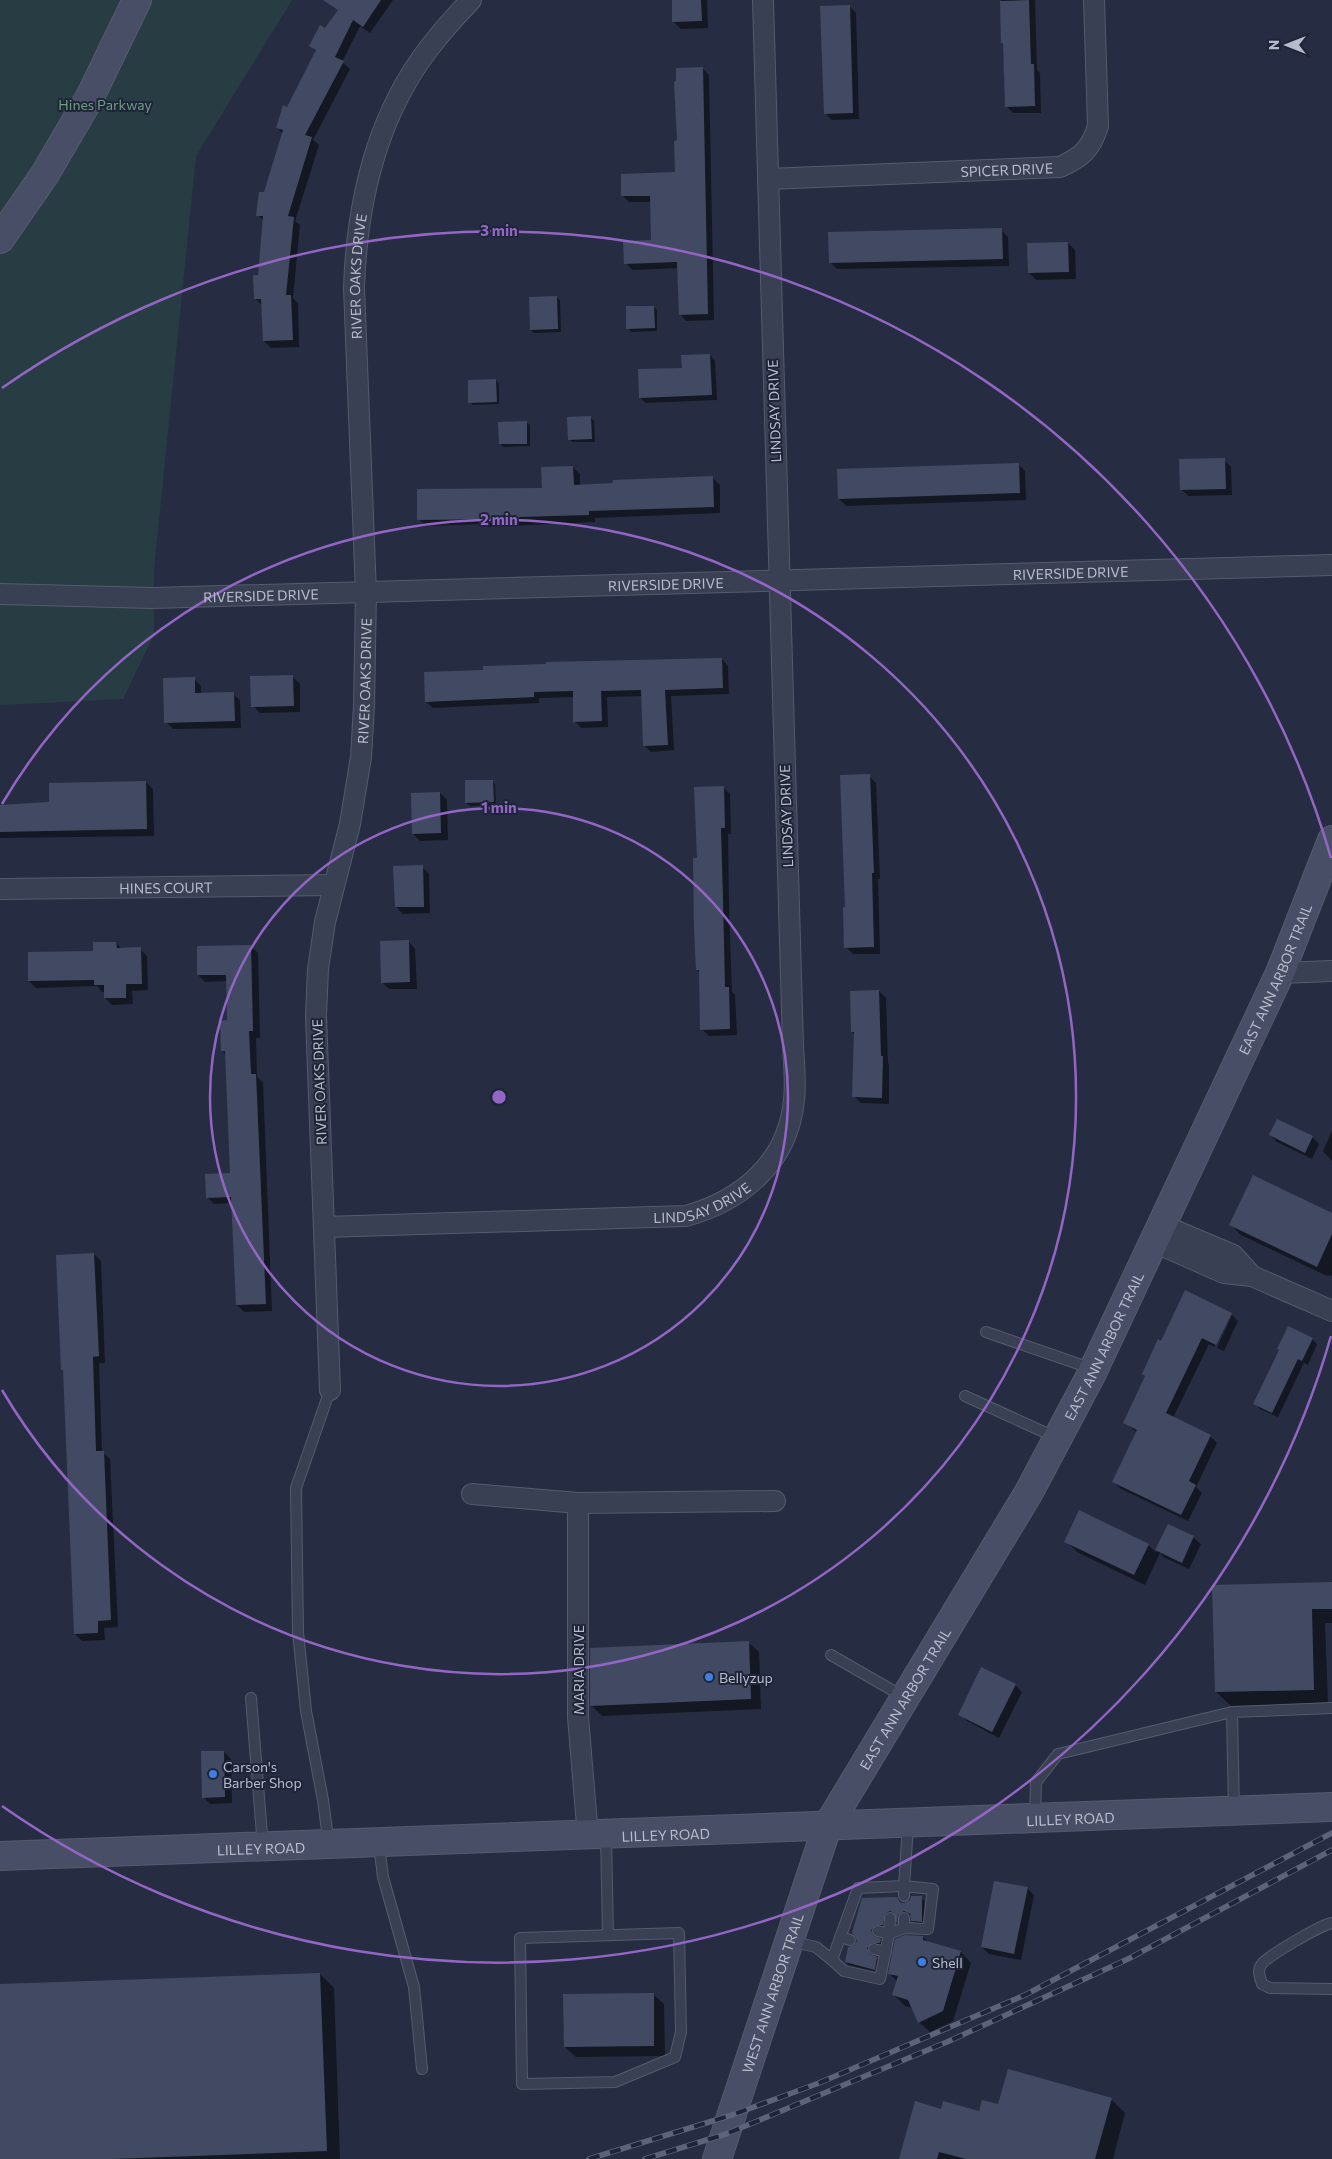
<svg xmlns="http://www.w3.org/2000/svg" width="1332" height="2159" font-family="Commissioner,sans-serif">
<rect width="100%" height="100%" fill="#262d43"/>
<path fill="#283c44" d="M0 0H292L196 156 154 569V635L123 699 0 705Z"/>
<g fill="#0007">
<path d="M346 0H393L370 33 360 26 342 62 350 69 313 140 319 145 295 221 300 225 293 298 298 303 299 347 271 348 264 341 262 305 255 298 264 222 258 215 283 134 277 128 316 51 311 46 326 30Z"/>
<path d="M673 0H707L708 28 681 29 674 22Z"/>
<path d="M1001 0H1035L1037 70 1040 73 1041 113H1013L1006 106Z"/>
<path d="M849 6 856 13 859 119 832 120 825 113Z"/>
<path d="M702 68 709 75 714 320 686 321 680 314 679 268 632 270 626 263 653 242 651 202H629L623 196 677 173 678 142Z"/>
<path d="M1001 230 1008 237 1009 266 837 269 830 262Z"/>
<path d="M1068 243 1075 250 1076 279 1036 280 1029 273Z"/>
<path d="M556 297 560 300 561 332 534 333 531 330Z"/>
<path d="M653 307 657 310V331L631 332 628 328Z"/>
<path d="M710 355 715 361 717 400 646 403 640 398 683 369Z"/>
<path d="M496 380 499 384V404L473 405 470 402Z"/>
<path d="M591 418 594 421 595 442H573L569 439Z"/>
<path d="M526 422 530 425V446L504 447 500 444Z"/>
<path d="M1224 460 1231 467 1232 495 1188 496 1181 489Z"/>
<path d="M1018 464 1025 471 1026 500 846 506 839 499Z"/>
<path d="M573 467 580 474V486L713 478 720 485V513L595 518V522L485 527 483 524 426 526 419 519 543 489Z"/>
<path d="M722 659 728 666 729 694 671 696 674 750 651 752 644 745 642 696 607 697 608 727 581 728 575 721 574 697 539 698V703L433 708 426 702Z"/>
<path d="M293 677 300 684V712L260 713 253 706Z"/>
<path d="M194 679 201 686V694H233L240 700 241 728 173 729 166 722Z"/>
<path d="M869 776 876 783 880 879H878L880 954H853L846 947 847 908Z"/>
<path d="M492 781 495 784 496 805 470 806 466 803Z"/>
<path d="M146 782 153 789 154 836 0 838V788V806L50 803Z"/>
<path d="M723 787 730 794 731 834H728L729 906 732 992 735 995 737 1035 709 1036 702 1029 700 973 697 970Z"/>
<path d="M440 793 447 800 448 840 420 841 413 834Z"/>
<path d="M422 867 429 874 430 913 403 914 396 907Z"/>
<path d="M409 942 415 949 417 989H389L382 982Z"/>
<path d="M116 943 122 949H140L147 956 148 990 132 991 133 1004 112 1005 105 998V992H102L97 986 36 988 29 981Z"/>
<path d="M251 946 258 953 260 1038H256L257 1077 263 1082 272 1311 244 1312 237 1305 233 1203 214 1204 207 1197 231 1174 227 1056 222 1051 228 1022 227 981 205 982 198 975Z"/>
<path d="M879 991 886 998 888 1063 889 1064V1104L861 1103 854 1096 855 1035 852 1032Z"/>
<path d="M1332 1131V1161L1323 1151Z"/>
<path d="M1270 1135 1312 1137 1319 1144 1312 1159 1277 1142Z"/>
<path d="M1332 1214V1276L1328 1275 1327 1276 1241 1235 1231 1225Z"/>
<path d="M94 1254 101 1261 105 1363H99L102 1452 110 1459 118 1627 104 1628 105 1640 82 1641 75 1634 65 1372 63 1370Z"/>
<path d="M1231 1314 1214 1347 1209 1344 1173 1418 1210 1436 1217 1443 1196 1487 1202 1493 1188 1521 1121 1489 1114 1482 1138 1433 1125 1423 1162 1342Z"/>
<path d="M1232 1315 1238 1321 1224 1351 1217 1348Z"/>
<path d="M1312 1339 1317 1344 1308 1365 1304 1363 1278 1417 1260 1409 1255 1403Z"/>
<path d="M1168 1526 1194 1538 1201 1544 1189 1569 1163 1557 1160 1553 1145 1585 1077 1552 1066 1541 1148 1545 1156 1552Z"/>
<path d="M1332 1584V1623H1325L1328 1704 1231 1706 1216 1692Z"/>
<path d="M748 1642 759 1652 761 1709 602 1716 591 1705Z"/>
<path d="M1015 1685 1022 1692 999 1738 967 1721 960 1714Z"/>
<path d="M224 1752 231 1759 232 1803 210 1804 203 1797Z"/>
<path d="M1027 1888 1034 1895 1021 1960 989 1954 982 1947Z"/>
<path d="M921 1897 924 1901 925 1924H915L911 1916 907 1914 901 1918 900 1925 897 1916 894 1914 887 1918 885 1928 880 1927 876 1930 874 1936 884 1943 883 1946 875 1945 870 1951 871 1956 880 1961 878 1972 849 1965 846 1962 855 1946 897 1898 905 1904Z"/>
<path d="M923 1937 928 1942 961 1952 971 1963 953 2021 930 2032 919 2022 913 2008 905 2006 894 1995 898 1982 889 1973Z"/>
<path d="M320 1974 334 1988 340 2159H0V1985Z"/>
<path d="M653 1994 664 2004 665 2056 576 2057 565 2047Z"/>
<path d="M1111 2099 1125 2113 1113 2159H900L942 2110 980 2112 999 2106Z"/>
</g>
<g fill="#424a63">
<path d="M323 0H381L363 27 353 20 335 57 344 61 305 135 312 137 288 216 294 217 286 295H291L293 340 263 341 261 299H254L253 275H258L263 216H256L259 192H264L283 130 276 128 283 105 287 107 316 50 309 46 320 25 325 28 338 10Z"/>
<path d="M672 0H701L702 21 672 22Z"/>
<path d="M1029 0 1031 64H1034L1035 106 1005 107 1003 43H1001L1000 1Z"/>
<path d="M850 5 853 113 824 114 820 6Z"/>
<path d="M703 67 708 314 679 315 677 262 624 264 623 241 651 240 650 196H621V174L675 172 674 141 677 140 674 82 676 81V68Z"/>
<path d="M1002 228 1003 259 829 263 828 232Z"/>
<path d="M1068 242 1069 272 1028 273 1027 243Z"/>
<path d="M557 296 558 329 530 330 529 297Z"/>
<path d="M626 306H654L655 328 626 329Z"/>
<path d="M710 354 712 395 639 398 638 369 682 368 681 355Z"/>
<path d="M496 379 497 402 468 403V380Z"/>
<path d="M591 416 592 439 568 440 567 417Z"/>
<path d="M527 421V444H499L498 422Z"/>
<path d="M1225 458 1226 489 1180 490 1179 459Z"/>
<path d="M1019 463 1020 493 838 499 837 469Z"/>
<path d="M573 466 574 485 613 483V480L713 476 714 507 589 511V515L519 517V519L417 520V489L542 488 541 467Z"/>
<path d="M722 658 723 688 665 690 668 745 643 746 641 690 601 691 602 721 573 722V691L534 692V697L425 702 424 672 483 670V666L546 664V662Z"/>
<path d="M293 675 294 706 251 707 250 676Z"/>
<path d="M195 677V693L234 692 235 721 164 723 163 678Z"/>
<path d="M870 774 874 873H872L874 947 844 948 843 907H845L840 775Z"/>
<path d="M465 780H493L494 802 465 803Z"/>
<path d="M146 781 147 829 0 832V805L49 802V783Z"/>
<path d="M724 786 725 828H721L723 899 725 987H729L730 1029 700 1030 699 970H696L694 929 693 858H697L694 787Z"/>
<path d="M440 792 441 833 412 834 411 793Z"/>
<path d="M423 865 424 907H395L393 866Z"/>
<path d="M409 940 410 982 381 983 380 941Z"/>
<path d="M93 942H116L117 948 141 947 142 984H126V998H104V985H94V980L28 981V952L93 951Z"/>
<path d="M251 945 253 1031H249L251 1074H256L266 1304 236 1305 231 1197 206 1198 205 1174 230 1173 225 1051H221L220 1021 227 1020 226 975H197V946Z"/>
<path d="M879 990 881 1056H883L882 1098 852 1097 854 1032H851L850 991Z"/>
<path d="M1277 1119 1313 1136 1305 1153 1269 1135Z"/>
<path d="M1253 1175 1332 1213V1234L1317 1267 1229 1225Z"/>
<path d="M94 1253 99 1356 93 1357 96 1451H104L111 1620 98 1621V1633L74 1634 63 1370H61L56 1255Z"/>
<path d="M1185 1290 1232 1313 1216 1345 1202 1338 1166 1413 1211 1435 1189 1481 1196 1485 1181 1515 1112 1482 1137 1430 1123 1423 1145 1376 1142 1374 1158 1339 1161 1341Z"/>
<path d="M1288 1326 1313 1338 1302 1361 1298 1359 1272 1413 1253 1404 1279 1350 1277 1349Z"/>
<path d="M1079 1510 1149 1544 1134 1575 1064 1542Z"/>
<path d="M1168 1524 1194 1536 1182 1563 1155 1550Z"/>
<path d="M1332 1582V1609H1312L1314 1690 1215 1692 1212 1585Z"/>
<path d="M749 1641 751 1699 590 1706V1648Z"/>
<path d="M981 1667 1016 1684 992 1732 958 1715Z"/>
<path d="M201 1751H224L225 1797 202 1798Z"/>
<path d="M994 1881 1028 1887 1014 1954 981 1947Z"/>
<path d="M911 1896H922V1922L911 1921 910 1914 904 1911 898 1915 897 1924 894 1913 890 1911 885 1914 883 1925H876L871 1930 874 1936 881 1939 880 1943H872L867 1948 870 1954 877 1957 875 1970 845 1962 848 1947 854 1945 857 1941 855 1936 852 1933 862 1898 897 1897 900 1902 904 1903 910 1900Z"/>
<path d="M905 1935 923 1936V1940L961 1951 943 2011 918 2023 908 2000 892 1995 898 1976 888 1974 895 1939Z"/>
<path d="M320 1973 327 2151 112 2159H0V1984Z"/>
<path d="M654 1993V2046L564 2047 563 1994Z"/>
<path d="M1008 2069 1112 2098 1095 2159H966L939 2152 937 2159H899L915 2101 941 2109 943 2101 979 2111 982 2100 998 2104Z"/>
</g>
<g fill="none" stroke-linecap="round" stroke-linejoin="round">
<defs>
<g id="lane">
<path d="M986 1332 1093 1369"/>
<path d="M965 1396 1057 1438"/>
<path d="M831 1655 904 1697"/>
<path d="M251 1698 263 1847"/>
<path d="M1234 1810 1232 1712 1332 1708"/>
<path d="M1035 1818 1036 1782 1058 1754 1232 1712"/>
<path d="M606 1837 608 1935"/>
<path d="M379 1845 383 1877 414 1987 422 2069"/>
<path d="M329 1846 323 1800 306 1711 298 1632 296 1488 330 1390"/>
<path d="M904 1918V1928"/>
<path d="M1332 1923C1321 1925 1267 1956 1261 1965 1257 1971 1260 1978 1262 1984L1270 1988 1332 1989"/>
<path d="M878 1931 889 1934 890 1918"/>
<path d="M679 1933 681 2032 675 2057 615 2082 522 2084 520 1938Z"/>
<path d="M840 1937 850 1940"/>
<path d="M789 1941 816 1947 832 1960 858 1888 904 1886 908 1826"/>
<path d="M874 1949 886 1952"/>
<path d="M832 1960 844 1971 880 1979 889 1934 904 1928 928 1929 933 1889 904 1886V1896"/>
</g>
<g id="street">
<path id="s1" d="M768 179 1060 167C1082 157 1091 149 1098 126L1094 0"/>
<path id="s2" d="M0 594 152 598 1332 565"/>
<path id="s3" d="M0 889 334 885"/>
<path d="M1280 973 1332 971"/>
<path d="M1162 1225 1233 1255 1252 1276"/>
<path id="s4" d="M324 1227 686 1216C743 1200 788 1162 794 1100 796 1083 794 1064 793 1046L763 0"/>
<path d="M1154 1242 1224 1273 1252 1276 1332 1311"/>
<path id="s5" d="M330 1390 316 1016 318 969 325 922 350 824 361 757 364 706 366 593 354 288C357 197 378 108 438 37 448 24 460 12 471 0"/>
<path d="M472 1494 578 1503 775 1501"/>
<path d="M578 1503V1717L588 1837"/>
</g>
<g id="secondary">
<path d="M0 239 45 174 90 97 137 0"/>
<path id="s6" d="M0 1856C444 1843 888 1827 1332 1807"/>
<path id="s7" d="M717 2159 827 1827 1029 1492 1091 1375 1280 973 1332 840"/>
</g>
</defs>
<use href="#lane" stroke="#555b6d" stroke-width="12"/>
<use href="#street" stroke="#555b6d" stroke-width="22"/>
<use href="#secondary" stroke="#555b6d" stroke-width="30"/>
<use href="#lane" stroke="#3a4053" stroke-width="10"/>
<use href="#street" stroke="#3a4053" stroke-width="20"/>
<use href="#secondary" stroke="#484e66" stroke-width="28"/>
<defs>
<g id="rail">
<path d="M589 2159 732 2115 819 2083 1025 1995 1332 1833"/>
<path d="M645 2159 726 2134 947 2042 1128 1959 1332 1850"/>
</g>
</defs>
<use href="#rail" stroke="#5c637a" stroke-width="5.5"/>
<use href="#rail" stroke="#1f2538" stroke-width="4" stroke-dasharray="11" stroke-linecap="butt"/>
</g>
<g fill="none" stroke="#9366c5" stroke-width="2.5">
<circle cx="499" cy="1097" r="289"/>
<path d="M2 804A577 577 0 1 1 2 1390"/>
<path d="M1331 1336A866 866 0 0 1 2 1806M2 388A866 866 0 0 1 1331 858"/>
</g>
<g fill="#3f7fe0" stroke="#1f2538" stroke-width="2">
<circle cx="709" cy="1677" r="5"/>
<circle cx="213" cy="1774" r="5"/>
<circle cx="922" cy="1962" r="5"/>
</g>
<g text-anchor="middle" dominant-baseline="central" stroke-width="4" stroke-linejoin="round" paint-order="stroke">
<g font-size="14" fill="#6e9e81" stroke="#1f2538">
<text x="105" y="104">Hines Parkway</text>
</g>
<g font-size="14" fill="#b7bccd" stroke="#1f2538">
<text stroke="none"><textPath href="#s1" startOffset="239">SPICER DRIVE</textPath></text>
<text stroke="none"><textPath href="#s5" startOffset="1119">RIVER OAKS DRIVE</textPath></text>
<text transform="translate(774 411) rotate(-92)">LINDSAY DRIVE</text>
<text stroke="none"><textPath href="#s2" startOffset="1071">RIVERSIDE DRIVE</textPath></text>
<text stroke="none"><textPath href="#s2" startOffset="666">RIVERSIDE DRIVE</textPath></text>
<text stroke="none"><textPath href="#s2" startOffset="261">RIVERSIDE DRIVE</textPath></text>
<text stroke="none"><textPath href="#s5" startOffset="714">RIVER OAKS DRIVE</textPath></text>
<text transform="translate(786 816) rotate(-92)">LINDSAY DRIVE</text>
<text stroke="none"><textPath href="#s3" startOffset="166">HINES COURT</textPath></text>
<text stroke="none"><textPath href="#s7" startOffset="1310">EAST ANN ARBOR TRAIL</textPath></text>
<text transform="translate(319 1082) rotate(-92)">RIVER OAKS DRIVE</text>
<text stroke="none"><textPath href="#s4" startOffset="381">LINDSAY DRIVE</textPath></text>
<text stroke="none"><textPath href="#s7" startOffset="905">EAST ANN ARBOR TRAIL</textPath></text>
<text transform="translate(578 1670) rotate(-90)">MARIA DRIVE</text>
<text stroke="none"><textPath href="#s7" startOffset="500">EAST ANN ARBOR TRAIL</textPath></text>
<text stroke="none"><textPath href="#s6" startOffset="1071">LILLEY ROAD</textPath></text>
<text stroke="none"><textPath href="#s6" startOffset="666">LILLEY ROAD</textPath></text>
<text stroke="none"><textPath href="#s6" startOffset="261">LILLEY ROAD</textPath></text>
<text stroke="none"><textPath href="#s7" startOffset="175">WEST ANN ARBOR TRAIL</textPath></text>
</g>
<g font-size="14" fill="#b7bccd" stroke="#1f2538" text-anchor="start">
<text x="719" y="1677">Bellyzup</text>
<text x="223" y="1766">Carson's<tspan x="223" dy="16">Barber Shop</tspan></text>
<text x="932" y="1962">Shell</text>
</g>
</g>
<circle cx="499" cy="1097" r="8" fill="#9366c5" stroke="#1f2538" stroke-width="2.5"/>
<g font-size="15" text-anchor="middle" font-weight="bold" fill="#9366c5" stroke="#1f2538" stroke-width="4" stroke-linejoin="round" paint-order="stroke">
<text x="499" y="236">3 min</text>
<text x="499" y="525">2 min</text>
<text x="499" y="813">1 min</text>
</g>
<g transform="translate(1287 45) rotate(270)" stroke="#1f2538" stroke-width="4" paint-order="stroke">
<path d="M0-4L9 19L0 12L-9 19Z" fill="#b7bccd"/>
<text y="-8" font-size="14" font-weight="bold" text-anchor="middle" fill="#b7bccd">N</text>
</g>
</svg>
